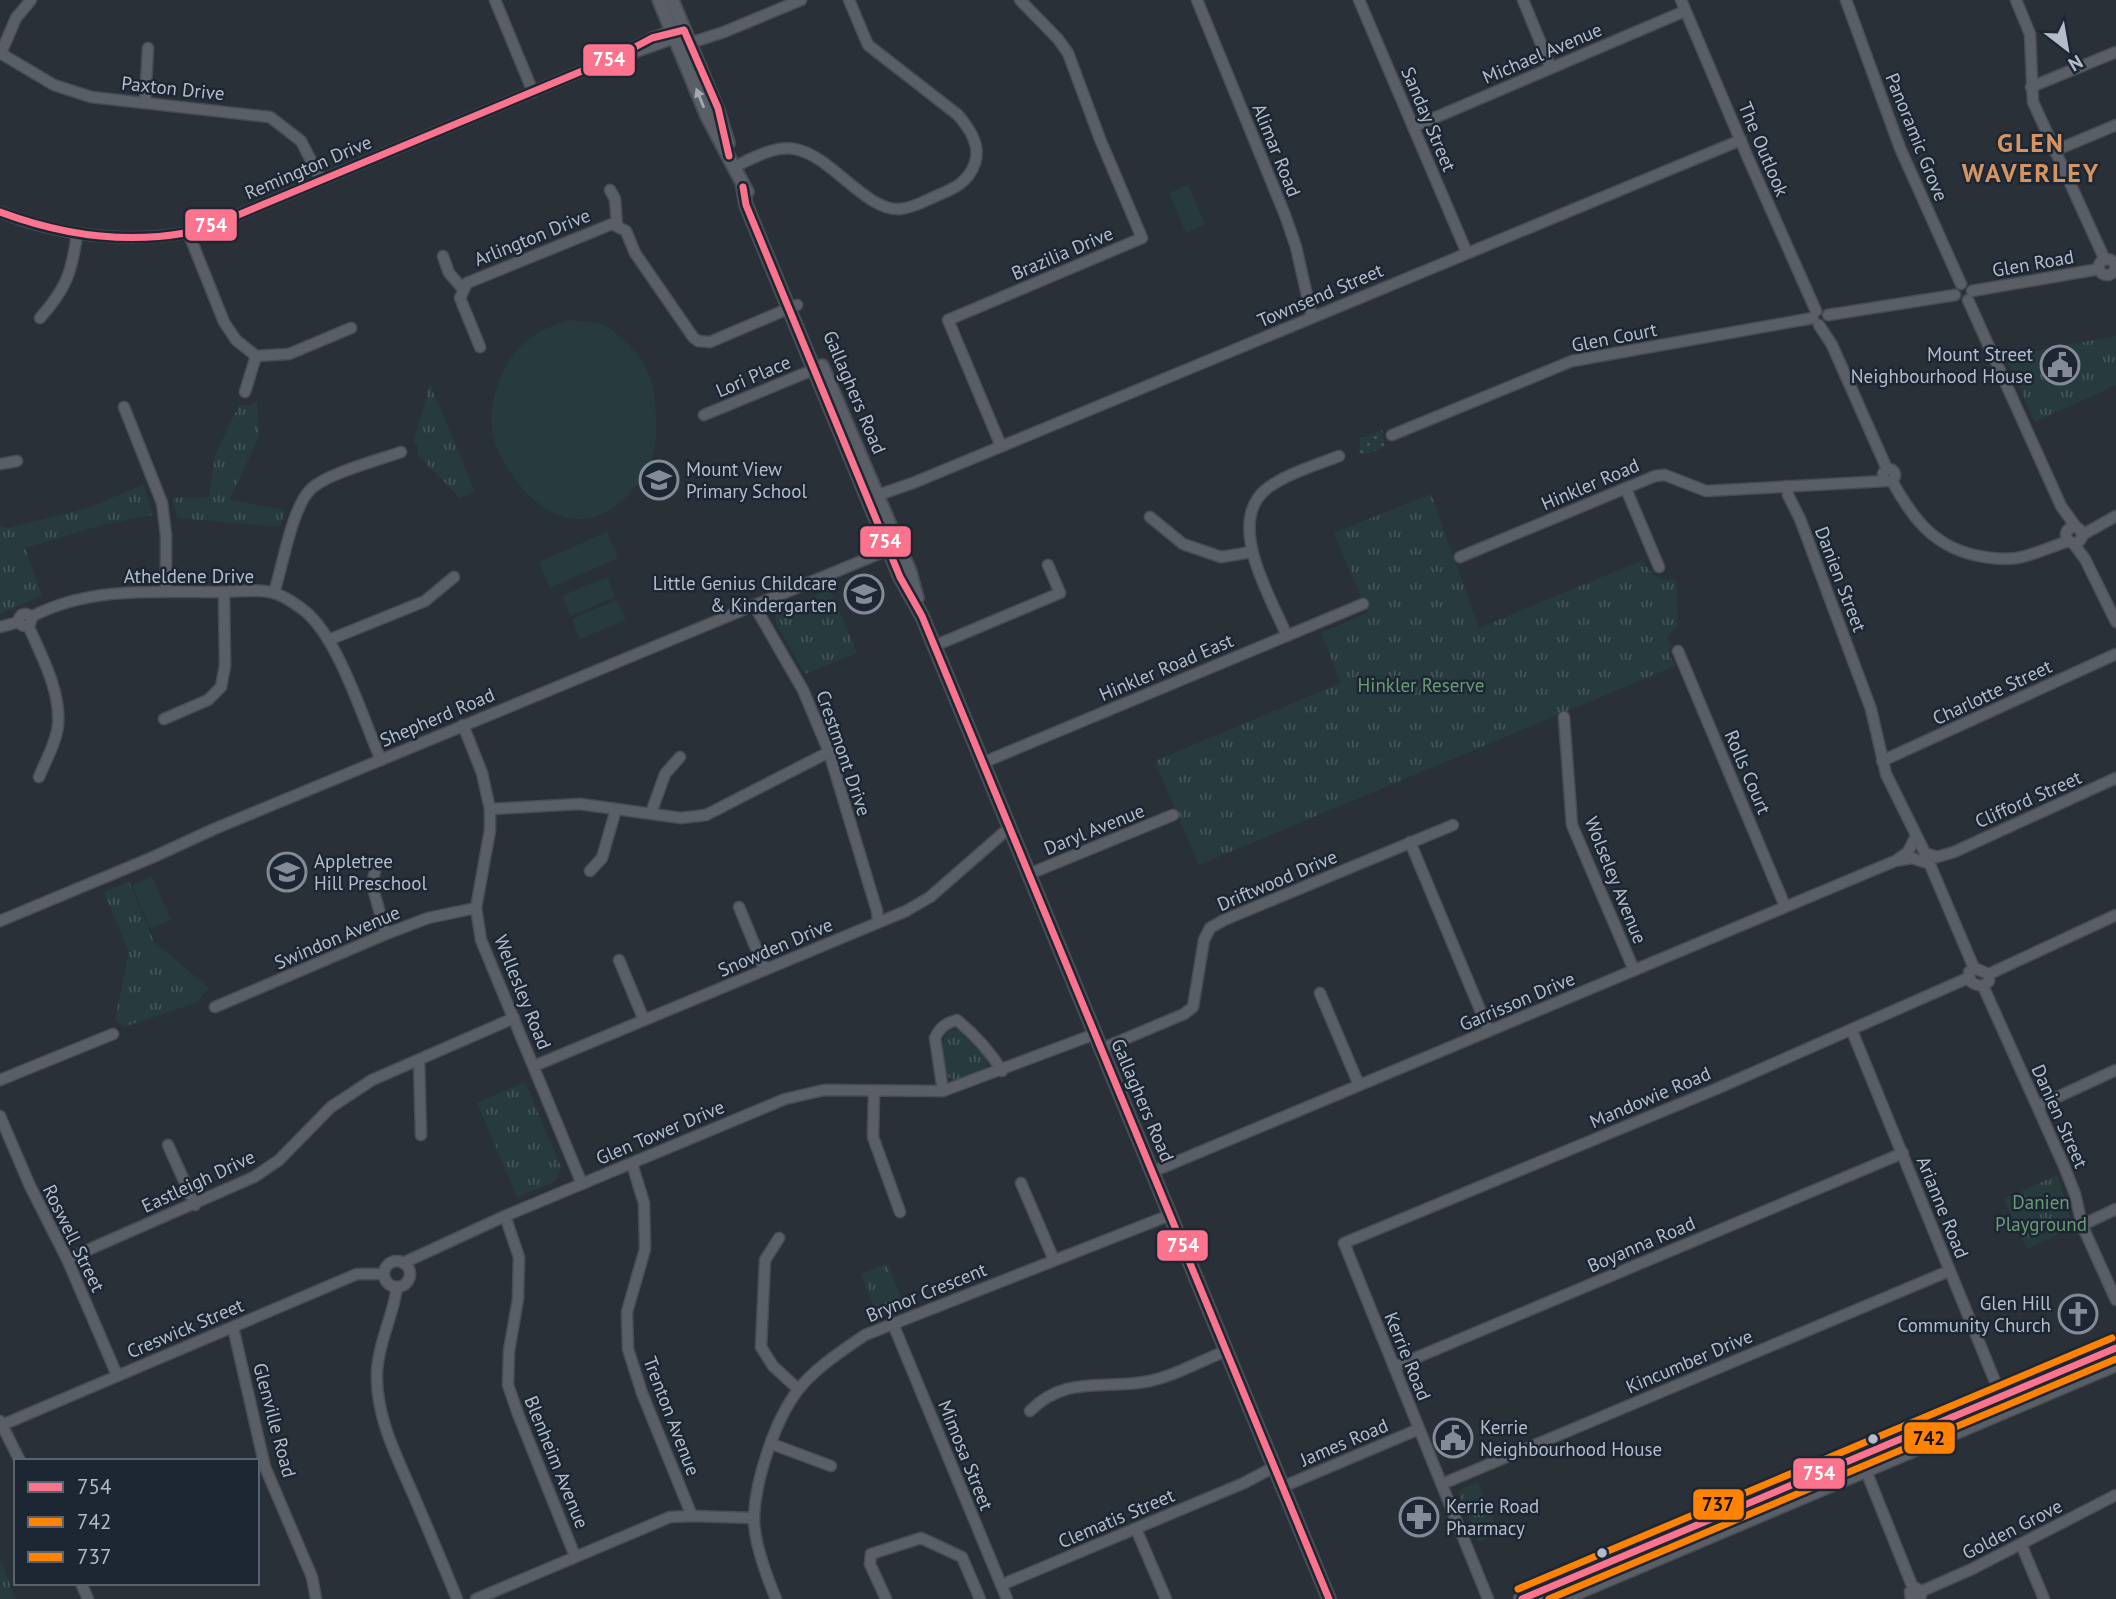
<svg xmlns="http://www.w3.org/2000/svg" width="2116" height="1599" font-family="'PT Sans',sans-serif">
<defs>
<pattern id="grass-dots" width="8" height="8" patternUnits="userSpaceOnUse" patternTransform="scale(1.75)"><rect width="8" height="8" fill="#273a3e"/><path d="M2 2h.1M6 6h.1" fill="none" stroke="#445559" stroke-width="1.8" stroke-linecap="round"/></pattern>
<pattern id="park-tufts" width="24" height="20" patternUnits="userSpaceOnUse" patternTransform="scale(1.75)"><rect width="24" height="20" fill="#273a3e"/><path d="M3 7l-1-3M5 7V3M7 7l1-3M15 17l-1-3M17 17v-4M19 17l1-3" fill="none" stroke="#445559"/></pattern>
</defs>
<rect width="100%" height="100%" fill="#2a3038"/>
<path fill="url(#grass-dots)" d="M1382 430 1385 447 1364 455 1359 452 1360 439Z"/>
<g fill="url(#park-tufts)">
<path d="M2116 336V385L2035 422 2005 356Z"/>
<path d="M430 384 475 492 460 498 418 455V447L414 441Z"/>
<path d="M257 401 259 437 229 500 285 510 280 527 177 518 173 498 209 497 215 455 239 405H251Z"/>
<path d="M143 485 153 515 102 525 25 548 42 596 0 614V526L7 528 87 508Z"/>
<path d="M1431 494 1479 628 1643 560C1649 574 1660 581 1676 580L1678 625 1667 637 1671 647C1666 655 1672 659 1677 665L1199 865 1155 761 1341 683 1321 633 1368 613 1334 533Z"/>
<path d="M830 589 857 653 805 674 776 623 775 616 778 611Z"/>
<path d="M129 882 154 942 210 989 202 995 198 1002 124 1027 115 1020 129 952 104 892Z"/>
<path d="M952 1030 960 1031 988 1060 984 1073 956 1081 948 1077C942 1065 937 1035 952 1030Z"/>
<path d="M525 1082 561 1167 556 1181 517 1197 477 1103Z"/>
<path d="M2057 1175 2066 1202 2072 1228 2027 1249 2004 1199Z"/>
<path d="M887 1263 905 1307 878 1317 861 1274Z"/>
<path d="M1478 1482 1499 1533 1479 1542 1459 1494 1461 1489Z"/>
<path d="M0 1557 15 1599H0Z"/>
</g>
<g fill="#273a3e">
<path d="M1188 185 1205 224 1186 233 1169 193Z"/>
<path d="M572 320C583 321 594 321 604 325 610 327 616 333 621 338 649 363 655 381 656 417 657 430 657 441 653 454 648 471 638 486 625 498 584 539 538 515 511 473 502 460 494 445 492 429 490 412 494 392 501 377 514 344 538 328 572 320Z"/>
<path d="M607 532 618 558 550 588 539 562Z"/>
<path d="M607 577 615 597 570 616 562 596Z"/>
<path d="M617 600 626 620 580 639 572 619Z"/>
<path d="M152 876 171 920 150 929 132 885Z"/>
</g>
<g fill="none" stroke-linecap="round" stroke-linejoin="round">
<defs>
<g id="minor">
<path d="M495 0 533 92"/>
<path d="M1197 0 1285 215 1296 247 1312 317"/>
<path d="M1359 0 1467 253"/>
<path d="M1523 0 1551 68"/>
<path d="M1681 0 1748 158 1816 311"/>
<path d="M1846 0 1900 148 1961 284"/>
<path d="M2016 0 2030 34 2033 102 2105 260"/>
<path d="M690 43 724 32 801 0"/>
<path d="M635 52 675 38"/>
<path d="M0 53 54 85 91 97 270 117 301 141 321 180"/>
<path d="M1 53 16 18 31 0"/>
<path d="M2031 87 2116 52"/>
<path d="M145 102 148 48"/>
<path d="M1413 127 1685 11"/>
<path d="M2054 151 2116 125"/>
<path d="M734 167C751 159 775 145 795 149 832 156 865 211 900 209 913 208 925 201 936 196 953 189 968 183 975 163 981 145 969 128 958 115L868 45 849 0"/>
<path d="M610 190 615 199 617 225"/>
<path d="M0 212C58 236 124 243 185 233 199 230 213 224 226 220L618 56 652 38 672 31"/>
<path d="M188 232 224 322 236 340 256 356 289 354 351 328"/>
<path d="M443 256 449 273 463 289"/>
<circle cx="2107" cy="267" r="8"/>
<path d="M1972 291 2099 269"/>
<path d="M1968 300 2061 506 2076 527"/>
<path d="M1828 315 1955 295"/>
<path d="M40 318C66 289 72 272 77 234"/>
<path d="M1819 325 1832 345 1887 469"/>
<path d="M480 347 460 298 467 283 612 224 626 231 635 253 693 337 698 341 710 342 797 305"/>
<path d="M245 392 256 356"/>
<path d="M124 407 162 503 166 535V591"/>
<path d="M704 415 820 367"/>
<path d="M1392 435 1572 361 1813 318"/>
<path d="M1001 446 948 320 1142 238 1100 139 1068 53 1058 39 1020 0"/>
<path d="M0 464 17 461"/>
<circle cx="1889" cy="475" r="6"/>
<path d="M1892 481C1912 517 1932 545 1974 555 1988 558 2002 560 2017 558 2034 555 2052 546 2069 541"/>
<path d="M1787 486 1788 495 1800 519 1871 709 1886 774 1925 853 1974 968"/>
<path d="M1626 489 1659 567"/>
<path d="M878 495 913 483 1741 140"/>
<path d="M1150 517 1183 544 1221 557 1252 552"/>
<circle cx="2074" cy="535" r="8"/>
<path d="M2082 535 2116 516"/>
<path d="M2073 543 2085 559 2116 622"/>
<path d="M1460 557 1655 476 1665 475 1706 491 1886 481"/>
<path d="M274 593C282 568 292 508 310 490 325 474 379 460 401 452"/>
<path d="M754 605 803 690 829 752 877 911 878 922"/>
<circle cx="25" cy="620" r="6"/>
<path d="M31 617C89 586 156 592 220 592 237 592 258 588 274 593 284 596 299 606 306 612 339 640 363 719 381 760"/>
<path d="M28 625C41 655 61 691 58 725 56 743 46 760 39 777"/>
<path d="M0 627 19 622"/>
<path d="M1287 636C1272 600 1232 535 1258 498 1271 478 1317 465 1339 456"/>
<path d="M331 639 425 601 454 577"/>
<path d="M934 646 1060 593 1048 565"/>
<path d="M1678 651 1785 906"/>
<path d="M1564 717 1572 825 1634 970"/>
<path d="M164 719 208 700 221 687 225 666 224 592"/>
<path d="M463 725 482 773 490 809V830L476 908 481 940 582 1184"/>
<path d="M1882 761 2116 654"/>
<path d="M982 763 1363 604"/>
<path d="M490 809 580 804 681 818 706 815 829 752"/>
<path d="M651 813 665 774 680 757"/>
<path d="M1410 842 1489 1031"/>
<path d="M1925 853 1937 857 1954 852 2116 778"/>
<path d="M1898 859 1908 852 1914 840"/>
<path d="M375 871 372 885 386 934"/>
<path d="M590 871 602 858 616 809"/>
<path d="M1029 874 1173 815"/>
<path d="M739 907 765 970"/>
<path d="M0 921 151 858 214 829 888 550"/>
<path d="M619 960 644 1020"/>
<path d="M1974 968 1989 974V981C1983 988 1977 986 1970 981L1969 972Z"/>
<path d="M1989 974 2116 915"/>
<path d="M1983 986 2064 1166 2075 1194 2082 1225 2116 1300"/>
<path d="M1320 993 1359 1085"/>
<path d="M215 1007 386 934 428 918 476 908"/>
<path d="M1852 1031 2001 1396"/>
<path d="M1101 1049 1184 1014 1193 1007 1204 940 1210 928 1224 920 1453 825"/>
<path d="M419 1060 421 1135"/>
<path d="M534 1066 906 911 930 897 1009 828"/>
<path d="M0 1080 113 1034"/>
<path d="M943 1091 935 1038C940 1027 946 1023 957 1020 975 1035 990 1051 1002 1071"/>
<path d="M874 1092 873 1137 900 1212"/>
<path d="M2038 1106 2116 1070"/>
<path d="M0 1116 30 1186 67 1259 117 1375"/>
<path d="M168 1145 195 1205"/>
<path d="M632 1164 644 1203 645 1249 627 1312 628 1349 642 1393 692 1516"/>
<path d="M1152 1172 1895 861 1912 858 1924 862"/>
<path d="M1021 1183 1054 1260"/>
<path d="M505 1216 519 1257 518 1299 509 1351 508 1385 518 1414 575 1556"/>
<path d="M2082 1225 2116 1209"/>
<path d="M779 1238 765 1260 761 1347 773 1366 798 1389"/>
<path d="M67 1259 254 1177 279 1160 331 1107 372 1080 514 1018"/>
<circle cx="397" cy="1274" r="13"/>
<path d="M403 1263 505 1216 785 1099 824 1090 943 1091 1095 1034"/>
<path d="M397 1287C393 1317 379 1340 377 1371 375 1415 396 1455 413 1494 428 1529 443 1564 457 1599"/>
<path d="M893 1324 1007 1599"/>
<path d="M233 1327 265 1467 312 1577 316 1599"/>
<path d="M1394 1367 1903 1153"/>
<path d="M1030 1411C1064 1376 1101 1389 1144 1382 1171 1378 1200 1361 1226 1351"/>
<path d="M0 1421 20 1461"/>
<path d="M2 1425 357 1274H384"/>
<path d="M772 1444 831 1466"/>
<path d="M1860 1456 1913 1588"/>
<path d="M1442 1484 1949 1271"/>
<path d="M1282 1487 1419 1429"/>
<path d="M1136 1529 1166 1599"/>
<path d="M2021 1544 2044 1599"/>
<path d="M81 1583 88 1599"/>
<path d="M1001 1585 1244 1483 1274 1467"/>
<path d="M1922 1591 1972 1569 2116 1495"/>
<path d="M476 1599 670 1517 692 1516 754 1518"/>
<path d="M776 1599C767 1577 753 1539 754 1516 756 1478 775 1420 798 1390 815 1368 842 1351 865 1335L1170 1215"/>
<path d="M886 1599 870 1564 871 1554 921 1538 962 1557 980 1599"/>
<path d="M1488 1599 1344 1243 1716 1089 1968 978"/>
<path d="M1566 1599 2116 1366"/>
<path d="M1911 1599 1910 1592 1916 1588 1922 1591 1920 1599"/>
</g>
<g id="tertiary">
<path d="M659 0 707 116 747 192"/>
<path d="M672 0 718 111 728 143"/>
<path d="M743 187 746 205 900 577 922 616 1329 1599"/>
<path d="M822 366 910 572 917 598"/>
</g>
<path id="primary" d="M1522 1599 2116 1348"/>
</defs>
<use href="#minor" stroke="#484c53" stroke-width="13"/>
<use href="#tertiary" stroke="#484c53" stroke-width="16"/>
<use href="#primary" stroke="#484c55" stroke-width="19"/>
<use href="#minor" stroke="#5a5e66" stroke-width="10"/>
<use href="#tertiary" stroke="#5a5e66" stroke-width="12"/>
<use href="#primary" stroke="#5c6168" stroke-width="16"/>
<defs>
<g id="bus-1">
<path d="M743 187 746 205 900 577 922 616 1329 1599"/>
<path d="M0 212C59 234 123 244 185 233 199 230 212 224 226 220L618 56 652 38 684 30 718 108 729 156"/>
<path d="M1522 1599 2116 1348"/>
</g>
<path id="bus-2" d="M1549 1599 2116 1359"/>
<path id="bus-3" d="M1518 1589 2112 1338"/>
</defs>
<use href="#bus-1" stroke="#1d2633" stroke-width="12"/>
<use href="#bus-2" stroke="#1d2633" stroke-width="12"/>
<use href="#bus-3" stroke="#1d2633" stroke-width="12"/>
<use href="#bus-1" stroke="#fc738d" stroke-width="7"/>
<use href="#bus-2" stroke="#ff8200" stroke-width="7"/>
<use href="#bus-3" stroke="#ff8200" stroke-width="7"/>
</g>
<defs><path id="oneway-solid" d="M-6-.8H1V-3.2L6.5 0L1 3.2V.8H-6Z" transform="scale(1.75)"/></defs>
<use fill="#a2a9b5" href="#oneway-solid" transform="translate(700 98) rotate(-112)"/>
<defs>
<symbol id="civic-ring" viewBox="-11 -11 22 22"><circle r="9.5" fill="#1d2633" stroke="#848b96" stroke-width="1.5"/><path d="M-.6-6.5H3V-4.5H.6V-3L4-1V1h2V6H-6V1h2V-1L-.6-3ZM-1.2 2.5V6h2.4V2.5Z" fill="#848b96"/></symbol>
<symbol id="school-ring" viewBox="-11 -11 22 22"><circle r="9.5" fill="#1d2633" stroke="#848b96" stroke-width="1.5"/><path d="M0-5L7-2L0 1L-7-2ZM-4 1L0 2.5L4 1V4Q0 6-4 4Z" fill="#848b96"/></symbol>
<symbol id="church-ring" viewBox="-11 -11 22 22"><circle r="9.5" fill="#1d2633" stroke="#848b96" stroke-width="1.5"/><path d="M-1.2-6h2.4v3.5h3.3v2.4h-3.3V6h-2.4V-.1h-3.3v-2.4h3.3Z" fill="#848b96"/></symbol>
<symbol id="pharmacy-ring" viewBox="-11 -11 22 22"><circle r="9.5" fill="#1d2633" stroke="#848b96" stroke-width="1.5"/><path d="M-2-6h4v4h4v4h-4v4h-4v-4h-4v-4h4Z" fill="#848b96"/></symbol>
</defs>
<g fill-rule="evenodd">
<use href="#civic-ring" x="2038" y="343" width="44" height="44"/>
<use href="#school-ring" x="637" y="458" width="44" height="44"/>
<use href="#school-ring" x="842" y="572" width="44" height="44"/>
<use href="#school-ring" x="265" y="850" width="44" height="44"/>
<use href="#church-ring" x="2056" y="1292" width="44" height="44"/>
<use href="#civic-ring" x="1431" y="1416" width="44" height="44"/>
<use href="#pharmacy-ring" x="1397" y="1495" width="44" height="44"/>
</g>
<g fill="#b4bcc9" stroke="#1d2633" stroke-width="2.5">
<circle cx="1873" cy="1439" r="6"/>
<circle cx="1602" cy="1553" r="6"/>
</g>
<g text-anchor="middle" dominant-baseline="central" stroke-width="5" stroke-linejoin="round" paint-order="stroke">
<g font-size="19" fill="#b4bcc9" stroke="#1d2633">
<text transform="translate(1542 53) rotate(-23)">Michael Avenue</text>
<text transform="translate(173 88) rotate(6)">Paxton Drive</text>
<text transform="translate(1429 119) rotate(67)">Sanday Street</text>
<text transform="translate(1917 137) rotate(68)">Panoramic Grove</text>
<text transform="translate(1764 149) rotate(67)">The Outlook</text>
<text transform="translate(1277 150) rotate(68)">Alimar Road</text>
<text transform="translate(308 167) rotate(-23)">Remington Drive</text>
<text transform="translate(532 237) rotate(-22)">Arlington Drive</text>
<text transform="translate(1062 253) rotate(-23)">Brazilia Drive</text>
<text transform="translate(2033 263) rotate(-10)">Glen Road</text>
<text transform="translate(1320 295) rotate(-23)">Townsend Street</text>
<text transform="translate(1614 337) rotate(-11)">Glen Court</text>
<text transform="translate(753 376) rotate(-23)">Lori Place</text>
<text transform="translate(855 392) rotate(67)">Gallaghers Road</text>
<text transform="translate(1590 484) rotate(-23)">Hinkler Road</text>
<text x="189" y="576">Atheldene Drive</text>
<text transform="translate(1841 579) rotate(69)">Danien Street</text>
<text transform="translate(1166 667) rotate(-23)">Hinkler Road East</text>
<text transform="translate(1992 692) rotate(-25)">Charlotte Street</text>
<text transform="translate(437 717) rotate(-23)">Shepherd Road</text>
<text transform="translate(844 753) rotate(71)">Crestmont Drive</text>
<text transform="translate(1748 772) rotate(67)">Rolls Court</text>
<text transform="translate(2028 799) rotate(-24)">Clifford Street</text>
<text transform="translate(1094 829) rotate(-22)">Daryl Avenue</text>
<text transform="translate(1277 880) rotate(-23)">Driftwood Drive</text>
<text transform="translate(1616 880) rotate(68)">Wolseley Avenue</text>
<text transform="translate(337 937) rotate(-23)">Swindon Avenue</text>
<text transform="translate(775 947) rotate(-23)">Snowden Drive</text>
<text transform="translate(523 992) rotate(68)">Wellesley Road</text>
<text transform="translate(1517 1001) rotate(-23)">Garrisson Drive</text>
<text transform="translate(1650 1097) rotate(-23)">Mandowie Road</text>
<text transform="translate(1143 1100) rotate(67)">Gallaghers Road</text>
<text transform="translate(2060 1116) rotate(66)">Danien Street</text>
<text transform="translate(660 1132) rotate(-23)">Glen Tower Drive</text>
<text transform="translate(198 1181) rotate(-25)">Eastleigh Drive</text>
<text transform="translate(1943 1207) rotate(68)">Arianne Road</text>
<text transform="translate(74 1238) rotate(64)">Roswell Street</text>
<text transform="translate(1641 1244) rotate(-23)">Boyanna Road</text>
<text transform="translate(926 1292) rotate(-22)">Brynor Crescent</text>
<text transform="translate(185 1328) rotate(-23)">Creswick Street</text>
<text transform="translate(1408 1356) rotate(68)">Kerrie Road</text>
<text transform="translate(1689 1361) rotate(-23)">Kincumber Drive</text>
<text transform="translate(672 1416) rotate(69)">Trenton Avenue</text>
<text transform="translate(275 1420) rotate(75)">Glenville Road</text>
<text transform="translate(1344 1442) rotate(-23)">James Road</text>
<text transform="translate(966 1455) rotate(68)">Mimosa Street</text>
<text transform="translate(557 1462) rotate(68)">Blenheim Avenue</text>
<text transform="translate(1116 1518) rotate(-23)">Clematis Street</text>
<text transform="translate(2012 1529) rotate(-27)">Golden Grove</text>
</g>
<g font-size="19" fill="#b4bcc9" stroke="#1d2633" text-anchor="start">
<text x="2033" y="354" text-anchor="end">Mount Street<tspan x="2033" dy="22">Neighbourhood House</tspan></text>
<text x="686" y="469">Mount View<tspan x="686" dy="22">Primary School</tspan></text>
<text x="837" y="583" text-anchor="end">Little Genius Childcare<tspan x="837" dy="22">&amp; Kindergarten</tspan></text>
<text x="314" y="861">Appletree<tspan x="314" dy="22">Hill Preschool</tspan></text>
<text x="2051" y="1303" text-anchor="end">Glen Hill<tspan x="2051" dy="22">Community Church</tspan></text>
<text x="1480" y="1427">Kerrie<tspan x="1480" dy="22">Neighbourhood House</tspan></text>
<text x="1446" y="1506">Kerrie Road<tspan x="1446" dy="22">Pharmacy</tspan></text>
</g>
<g font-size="19" fill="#6b9a76" stroke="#1d2633">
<text x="1421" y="685">Hinkler Reserve</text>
<text x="2041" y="1202">Danien<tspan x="2041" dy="22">Playground</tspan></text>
</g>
<g font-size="26" font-weight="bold" letter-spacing="2" fill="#d59563" stroke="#1d2633">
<text x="2031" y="142">GLEN<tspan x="2031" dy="30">WAVERLEY</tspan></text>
</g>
</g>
<g stroke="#1d2633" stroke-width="2.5">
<rect x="582" y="43" width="54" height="34" rx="7" fill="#fc738d"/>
<rect x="184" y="208" width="54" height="34" rx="7" fill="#fc738d"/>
<rect x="859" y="525" width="53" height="33" rx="7" fill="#fc738d"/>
<rect x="1156" y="1229" width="53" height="33" rx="7" fill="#fc738d"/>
<rect x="1903" y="1421" width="53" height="34" rx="7" fill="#ff8200"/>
<rect x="1792" y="1457" width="54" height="33" rx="7" fill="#fc738d"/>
<rect x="1692" y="1488" width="53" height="33" rx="7" fill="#ff8200"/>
</g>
<g font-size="19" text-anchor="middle" font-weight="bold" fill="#fff">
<text x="609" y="66">754</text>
<text x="211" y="232">754</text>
<text x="885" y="548">754</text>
<text x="1183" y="1252">754</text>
<text x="1819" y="1480">754</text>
</g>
<g font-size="19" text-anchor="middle" font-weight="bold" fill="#111">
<text x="1929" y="1445">742</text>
<text x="1718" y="1511">737</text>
</g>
<rect x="14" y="1459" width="245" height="126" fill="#1d2633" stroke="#59626f" stroke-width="2"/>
<rect x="28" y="1482" width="35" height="10" fill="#fc738d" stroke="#59626f" stroke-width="2"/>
<text x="77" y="1494" font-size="21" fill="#b4bcc9">754</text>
<rect x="28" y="1517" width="35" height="10" fill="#ff8200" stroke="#59626f" stroke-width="2"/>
<text x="77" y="1529" font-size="21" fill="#b4bcc9">742</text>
<rect x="28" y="1552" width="35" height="10" fill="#ff8200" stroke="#59626f" stroke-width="2"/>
<text x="77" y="1564" font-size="21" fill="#b4bcc9">737</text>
<g transform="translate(2067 49) rotate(149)" stroke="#1d2633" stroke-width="5" paint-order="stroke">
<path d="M0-5L12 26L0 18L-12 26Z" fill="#b4bcc9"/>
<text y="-10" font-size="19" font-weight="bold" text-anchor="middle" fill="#b4bcc9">N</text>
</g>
</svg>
